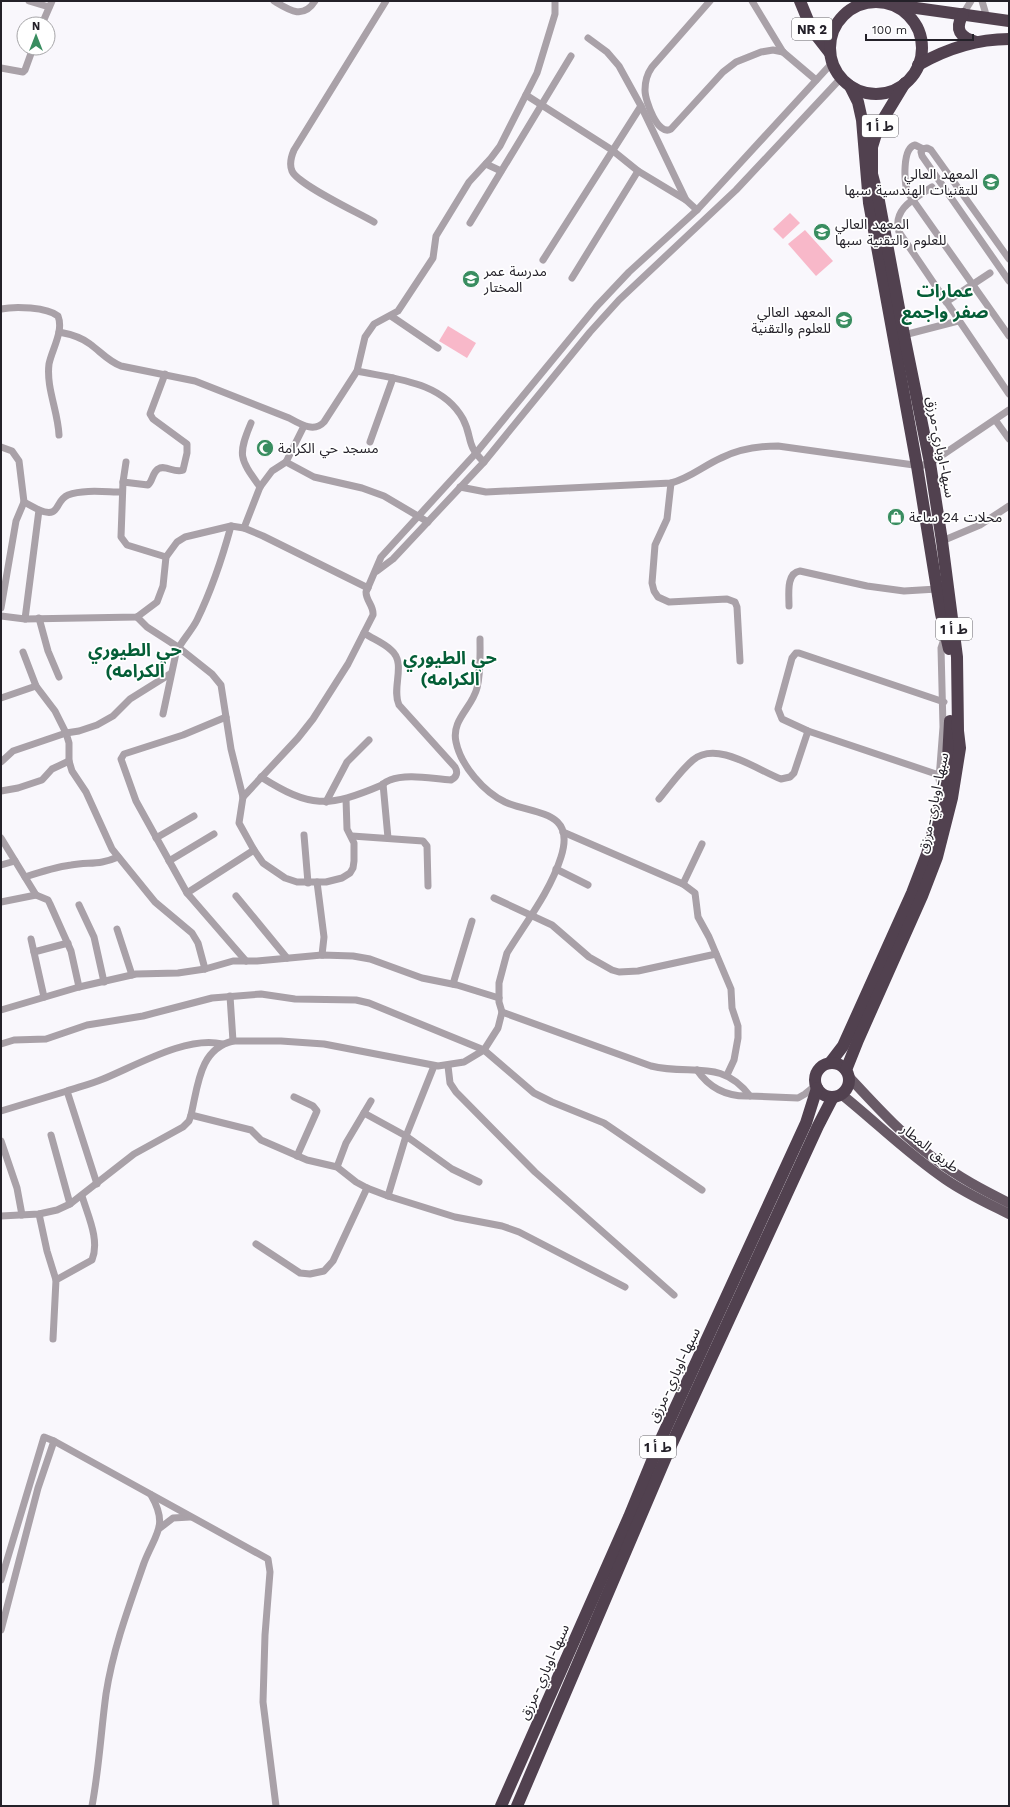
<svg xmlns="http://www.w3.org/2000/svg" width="1010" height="1807" font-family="'Work Sans','Noto Sans Arabic',sans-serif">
<rect width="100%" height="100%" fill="#f9f7fc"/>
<g fill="#f8b8c9">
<path d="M790 213 800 223 783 239 773 229Z"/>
<path d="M805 230 833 261 816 276 788 244Z"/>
<path d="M448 326 476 343 467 358 439 341Z"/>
</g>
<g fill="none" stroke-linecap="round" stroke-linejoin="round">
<g stroke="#a9a1a8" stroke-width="7">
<path d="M29 1 49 7"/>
<path d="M274 1C289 10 303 20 315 1"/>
<path d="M710 1 652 67C647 74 645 81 645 90 645 101 658 137 671 129L723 72 736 62 761 52 773 50 783 52"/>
<path d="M752 1 783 52 816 80"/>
<path d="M982 1 987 18"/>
<path d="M963 14 971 1"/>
<path d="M42 24 52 1"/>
<path d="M588 38 607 52 619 66 641 106 686 200 697 210"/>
<path d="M1 68 23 72 25 70 33 48"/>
<path d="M526 95 612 150 638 171 686 200"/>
<path d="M923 149 915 145C902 148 904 183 908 193L1009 336"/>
<path d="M486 164 501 171"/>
<path d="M932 187C916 198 892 208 899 232L1009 394"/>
<path d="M374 222C359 213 298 185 292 171 289 164 291 157 294 150L386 1"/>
<path d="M470 223 571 56"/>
<path d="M1009 259 931 150 927 148 923 149 921 152 922 156 1009 281"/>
<path d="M543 260 641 106"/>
<path d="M572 278 638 171"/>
<path d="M946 302 990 273"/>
<path d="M1 309C15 306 47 307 58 316 64 331 52 349 49 364 46 388 58 411 59 435"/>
<path d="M391 316 438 348"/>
<path d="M59 332C70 334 81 337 90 344 101 352 108 361 121 366L195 381 289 418C300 424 314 433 324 422L357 371 365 337 374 324 398 311 433 258 436 236 469 182 491 158 500 146 537 73 555 14V1"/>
<path d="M904 335 958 321"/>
<path d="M357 371C394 379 442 381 463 419 473 438 465 444 484 462"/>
<path d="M996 421 1009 439"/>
<path d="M251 423C237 456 240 459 260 487"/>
<path d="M370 442 393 378"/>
<path d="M1 447 12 451 19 461 24 502 16 521 1 608"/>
<path d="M126 462 123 482 121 537 127 545 166 557"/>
<path d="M286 462 314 477 362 488 384 496 428 522"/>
<path d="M123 482 148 485C153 481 152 473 158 469 165 464 175 474 183 470L187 453V444L153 419 150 414 165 374"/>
<path d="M671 483 667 519 655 545 652 583 654 591 658 597 669 602 727 599 735 602 737 607 740 661"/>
<path d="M460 487 486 492 671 483C690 478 703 466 721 458 739 449 757 446 778 446L921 466 935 460 1009 410"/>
<path d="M24 502 39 510 25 619"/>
<path d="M39 510C61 519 54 501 68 495 84 489 106 492 122 492"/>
<path d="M244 528 260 487 272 471 286 462 304 426"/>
<path d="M942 541 980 525 1009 506"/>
<path d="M377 571 393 559 484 462 590 332 619 300 736 190 841 78"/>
<path d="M789 606C789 594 786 573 800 571L867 586 904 591 937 589"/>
<path d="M1 616 25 619 137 617 157 602 163 586 166 557 177 542 185 537 231 526 244 528 263 536 368 588"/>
<path d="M137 617 147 627 178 647 212 674 221 685 231 749 243 797 239 823 254 850 263 863 285 878 297 882H326L342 878 350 873 353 868 354 861V843L347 829 346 799"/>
<path d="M39 618 48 651 59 677"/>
<path d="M23 652 36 686 55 711 66 733 69 743V761L72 771 86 792 112 849 155 902 192 933 198 943 205 969"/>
<path d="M1 698 36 686"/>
<path d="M163 714 176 653C181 641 191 632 197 620 212 589 222 559 231 526"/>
<path d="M226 717 183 735 124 754 121 759 136 801 187 893 246 961"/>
<path d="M1 762 13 751 66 733 79 731 97 725 113 716 130 699 170 674"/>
<path d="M939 775 808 731 782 719 778 709 792 658 796 653H799L944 702"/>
<path d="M261 777C310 808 328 808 382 785 384 783 387 781 390 780 407 773 433 779 451 780 457 777 458 772 455 767L399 705C391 688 407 663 391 650 384 643 373 639 364 633"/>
<path d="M383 784 388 838"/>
<path d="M1 791 18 788 42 780 52 769 69 761"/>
<path d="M942 793 939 779 943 727 941 648 943 642 947 637"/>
<path d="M243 797 298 738 313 719 348 664 373 615C374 606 366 601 366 592L381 557 476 453 596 307 629 272 697 210 832 63"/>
<path d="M659 799C670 786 680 771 693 760 717 740 757 770 781 779L790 777 794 773 808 731"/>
<path d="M326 802 347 762 369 740"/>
<path d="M563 832 683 884 695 893 698 917 709 937 731 989 732 1008 738 1026V1038L734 1060 727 1075"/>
<path d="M304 835 308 883"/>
<path d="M352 836 423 841 427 846 428 886"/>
<path d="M1 838 36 895 48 900 50 904 71 951 79 987"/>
<path d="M156 838 194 816"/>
<path d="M169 861 214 834"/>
<path d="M1 865 15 861"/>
<path d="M556 869 588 885"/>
<path d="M25 877C40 872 56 867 71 865 90 862 100 865 118 857"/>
<path d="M317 882 324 937 322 955"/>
<path d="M683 884 702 844"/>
<path d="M187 893 254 850"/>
<path d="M236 896 287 958"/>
<path d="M494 898 552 925 589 957 612 970 619 972 638 971 716 954"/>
<path d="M1 902 36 895"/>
<path d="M79 905 94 937 104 982"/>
<path d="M117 929 132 975"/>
<path d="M31 939 44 997"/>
<path d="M34 952 68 943"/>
<path d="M453 984 472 921"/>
<path d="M230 996 233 1041"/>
<path d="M1 1010 79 987 136 974 178 973 205 969 233 961H257L322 955 353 956 370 959 422 978 457 985 499 998"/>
<path d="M502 1012 651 1066C691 1076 721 1058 750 1096L798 1098 805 1094 816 1085"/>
<path d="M1 1044 14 1040 46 1039 87 1025 143 1016 212 998 261 994 295 999 356 1000 369 1003 484 1050 534 1093 552 1102 604 1123 702 1190"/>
<path d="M448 1066 450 1083 456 1092 535 1172 674 1295"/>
<path d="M697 1070C710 1089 728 1097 750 1096"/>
<path d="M67 1091C79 1087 91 1084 103 1079 135 1066 188 1035 222 1044"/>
<path d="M294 1097 313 1106 317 1111 297 1156"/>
<path d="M1 1111 67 1091 97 1184"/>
<path d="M364 1113 406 1136 452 1169 479 1182"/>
<path d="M191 1115 251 1130 261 1140 307 1160 337 1167 356 1182 367 1188 388 1196 455 1217 502 1226 519 1232 625 1287"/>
<path d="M51 1135 70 1204"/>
<path d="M1 1141 17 1188 22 1215"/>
<path d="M337 1167 346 1143 371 1101"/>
<path d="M388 1196 406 1136 434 1066"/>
<path d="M39 1214 47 1251 56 1280"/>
<path d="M1 1216 39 1214 57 1210 70 1204 134 1154 183 1127 189 1121 191 1115C198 1086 199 1049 233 1041H281L324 1044 438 1066 464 1062 484 1050 498 1028 502 1012 499 1002V983L507 953C526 922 550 892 561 857 576 810 535 815 505 802 484 792 461 766 456 742 451 720 472 708 477 688 481 672 480 655 480 639"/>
<path d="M256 1244 300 1273 310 1274 324 1271 333 1261 367 1188"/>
<path d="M53 1339 56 1280 92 1260C100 1240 88 1216 82 1196"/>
<path d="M160 1528 173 1518 190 1517"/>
<path d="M1 1580 44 1437 54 1441 268 1559 270 1572 265 1635 263 1702 276 1806"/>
<path d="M1 1630 38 1488 54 1441"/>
<path d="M92 1806C99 1769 101 1731 106 1694 113 1649 129 1606 144 1563 155 1534 169 1526 151 1495"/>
</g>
<g stroke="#685a66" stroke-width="10">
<path d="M849 1077C876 1106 903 1136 935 1159 958 1177 983 1190 1009 1203"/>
<path d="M841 1094C876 1122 908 1154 945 1179 965 1193 987 1203 1009 1214"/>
</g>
<g stroke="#51414f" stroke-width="12">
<path d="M800 1 812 30 830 53"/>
<circle cx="876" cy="48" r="46"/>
<path d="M895 5 1009 21"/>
<path d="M963 14C954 30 960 37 976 42"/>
<path d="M918 65C946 49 977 39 1009 39"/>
<path d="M850 86 858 102 862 120 869 203 917 466 941 614 949 649"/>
<path d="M830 1063 843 1046 912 893 927 854 947 778 950 721"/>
<circle cx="832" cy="1080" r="17"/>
<path d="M846 1070 858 1040 922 896 937 857 952 798 960 748 958 731 957 657 942 541 930 463 904 335 879 201 872 174V147L876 134 882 121 905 83"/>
<path d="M501 1806 629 1517 661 1439 806 1123 817 1088"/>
<path d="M517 1806 669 1450 818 1126 833 1097"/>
</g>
</g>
<defs>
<symbol id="university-disc" viewBox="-11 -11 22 22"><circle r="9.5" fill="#398d60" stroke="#fff"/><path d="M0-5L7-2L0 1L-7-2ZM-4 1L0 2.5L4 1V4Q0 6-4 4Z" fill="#fff"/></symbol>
<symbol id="school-disc" viewBox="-11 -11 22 22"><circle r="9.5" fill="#398d60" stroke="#fff"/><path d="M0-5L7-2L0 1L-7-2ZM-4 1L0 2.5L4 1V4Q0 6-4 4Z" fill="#fff"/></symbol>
<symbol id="mosque-disc" viewBox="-11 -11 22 22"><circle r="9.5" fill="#398d60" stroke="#fff"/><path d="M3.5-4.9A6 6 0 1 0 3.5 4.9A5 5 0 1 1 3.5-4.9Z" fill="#fff"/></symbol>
<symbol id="shop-disc" viewBox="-11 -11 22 22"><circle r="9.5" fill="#398d60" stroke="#fff"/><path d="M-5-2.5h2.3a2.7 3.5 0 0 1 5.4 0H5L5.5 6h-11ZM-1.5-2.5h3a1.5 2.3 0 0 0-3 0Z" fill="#fff"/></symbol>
</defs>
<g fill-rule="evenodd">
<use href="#university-disc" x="981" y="172" width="20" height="20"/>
<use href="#university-disc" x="812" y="222" width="20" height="20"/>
<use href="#school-disc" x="461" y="269" width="20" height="20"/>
<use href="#university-disc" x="834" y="310" width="20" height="20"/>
<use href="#mosque-disc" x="255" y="438" width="20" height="20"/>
<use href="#shop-disc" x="886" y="507" width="20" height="20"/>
</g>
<g text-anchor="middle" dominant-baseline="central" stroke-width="3.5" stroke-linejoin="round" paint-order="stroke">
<g fill="#fff" stroke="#666469" stroke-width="1">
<rect x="792" y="18" width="40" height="22" rx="3"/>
<rect x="862" y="115" width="36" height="22" rx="3"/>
<rect x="936" y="618" width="36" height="22" rx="3"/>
<rect x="640" y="1436" width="36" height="22" rx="3"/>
</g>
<g font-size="13" font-weight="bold" fill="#242129">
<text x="812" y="29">NR 2</text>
<text x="880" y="126">ط أ 1</text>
<text x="954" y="629">ط أ 1</text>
<text x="658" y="1447">ط أ 1</text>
</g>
<g font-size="14" fill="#242129" stroke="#fff" text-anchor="start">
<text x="978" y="174" text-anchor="end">المعهد العالي<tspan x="978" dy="16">للتقنيات الهندسية سبها</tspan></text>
<text x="835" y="224">المعهد العالي<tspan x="835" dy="16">للعلوم والتقنية سبها</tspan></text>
<text x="484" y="271">مدرسة عمر<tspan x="484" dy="16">المختار</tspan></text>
<text x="831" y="312" text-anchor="end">المعهد العالي<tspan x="831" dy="16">للعلوم والتقنية</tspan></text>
<text x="278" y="448">مسجد حي الكرامة</text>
<text x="909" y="517">محلات 24 ساعة</text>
</g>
<g font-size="14" fill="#242129" stroke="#fff">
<text transform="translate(941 447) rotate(79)">سبها-اوباري-مرزق</text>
<text transform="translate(933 803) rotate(-78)">سبها-اوباري-مرزق</text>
<text transform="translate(930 1148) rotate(38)">طريق المطار</text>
<text transform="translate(674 1375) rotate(-65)">سبها-اوباري-مرزق</text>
<text transform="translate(544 1672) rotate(-66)">سبها-اوباري-مرزق</text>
</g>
<g font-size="18" font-weight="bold" fill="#045e37" stroke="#fff">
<text x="945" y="290">عمارات<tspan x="945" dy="21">صفر واجمع</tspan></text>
<text x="135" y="649">حي الطيوري<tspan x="135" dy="21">(الكرامه</tspan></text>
<text x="450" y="657">حي الطيوري<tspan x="450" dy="21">(الكرامه</tspan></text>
</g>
</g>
<rect width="1010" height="1807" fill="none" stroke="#242129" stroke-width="4"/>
<g transform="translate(36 36)"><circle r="19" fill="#ffffff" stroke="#a7a6a9"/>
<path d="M0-3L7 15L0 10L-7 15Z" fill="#398d60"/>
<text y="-6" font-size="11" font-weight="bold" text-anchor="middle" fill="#242129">N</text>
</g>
<path d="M866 34v6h107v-6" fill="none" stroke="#242129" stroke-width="2"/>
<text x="872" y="34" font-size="12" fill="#242129" stroke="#ffffff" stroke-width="3" paint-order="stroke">100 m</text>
</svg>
